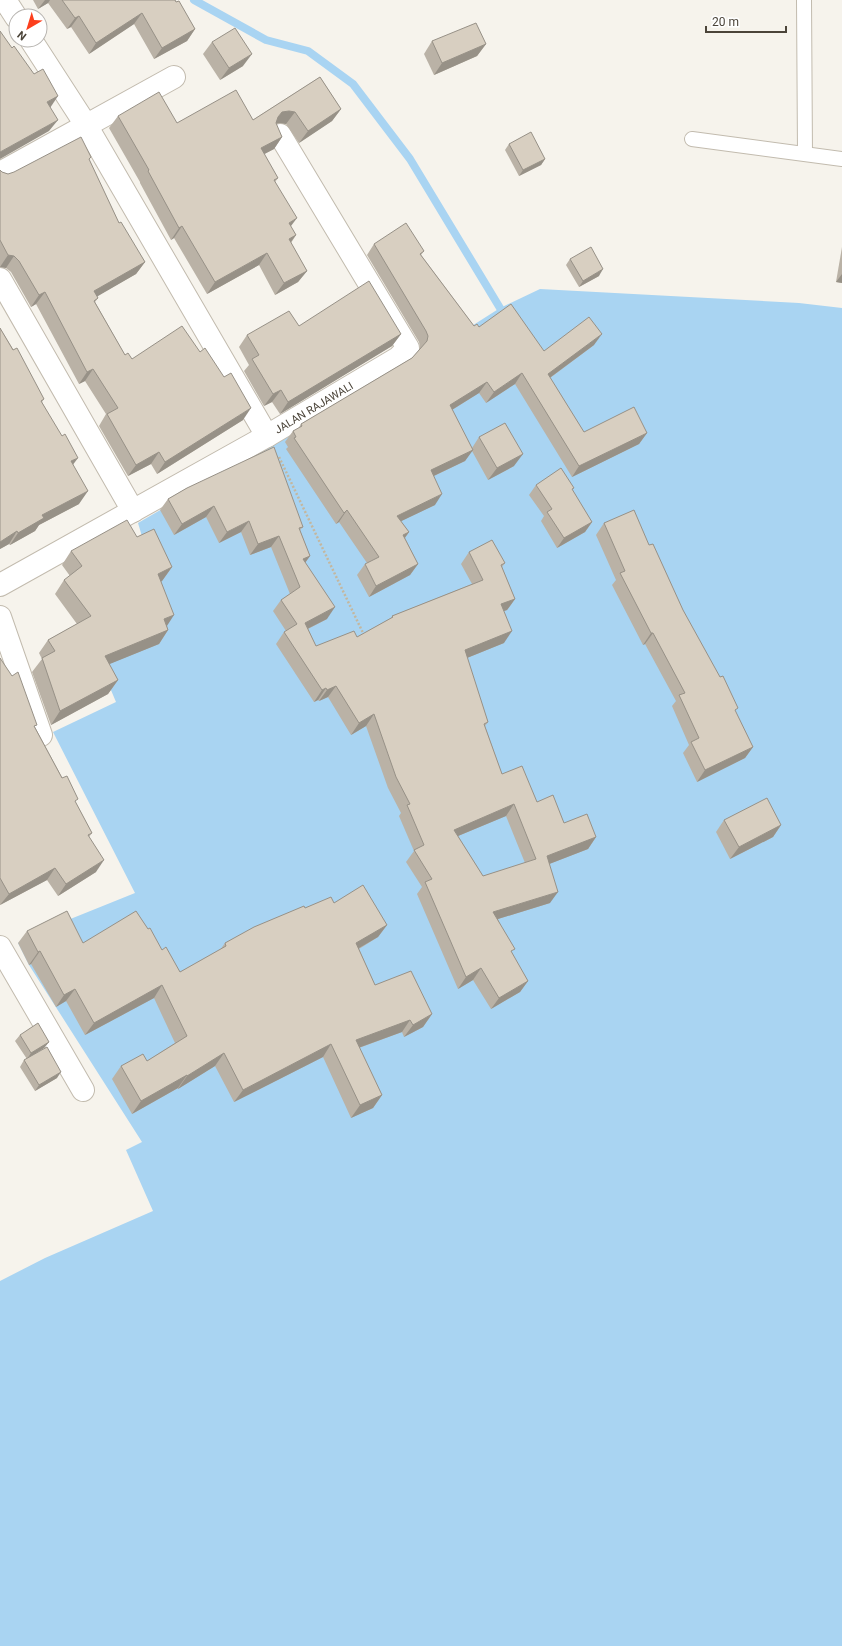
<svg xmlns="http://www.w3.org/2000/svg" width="842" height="1646" font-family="Roboto,sans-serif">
<rect width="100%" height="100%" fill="#f6f3ec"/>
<path fill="#a9d4f2" d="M540 289 799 303 842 308V1646H0V1281L45 1258 153 1211 126 1150 142 1142 29 965 18 943 58 924 135 893 53 732 116 702 81 619 144 543 138 523 420 359 500 308Z"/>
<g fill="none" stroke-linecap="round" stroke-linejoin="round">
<path stroke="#a9d4f2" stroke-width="8" d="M194 0 266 40 308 51 353 84 410 159 500 308"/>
<defs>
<g id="lane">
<path d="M804 0 805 153"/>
<path d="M692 139 842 159"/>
</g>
<g id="street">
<path d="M5 0 16 17"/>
<path d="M31 40 86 125 267 436"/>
<path d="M0 173 174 77"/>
<path d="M0 279 133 511"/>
<path d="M0 585 267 436 398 358 408 348 280 135"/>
<path d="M0 617 41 735"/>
<path d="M0 947 83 1090"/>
</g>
</defs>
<use href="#lane" stroke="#c2bbae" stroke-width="16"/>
<use href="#street" stroke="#c2bbae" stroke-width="24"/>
<path stroke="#c4b79f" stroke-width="2.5" stroke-dasharray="2 2" stroke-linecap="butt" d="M279 457 364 635"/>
<use href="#lane" stroke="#fff" stroke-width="14"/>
<use href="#street" stroke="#fff" stroke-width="22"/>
</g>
<g fill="#bab2a6" fill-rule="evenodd">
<path d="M33 0H175L195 29 187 41 154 59 134 24 89 54 71 27 67 29 48 3 38 9Z"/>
<path d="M432 41 486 44 477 56 434 75 424 54Z"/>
<path d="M212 42 243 66 220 80 203 54Z"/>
<path d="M320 77 341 109 332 121 299 143 286 124 280 123 276 124 282 137 274 149 264 154 278 178 275 182 291 227 296 235 291 243 307 271 298 282 275 295 259 265 207 294 174 238 171 240 140 183V182L109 128 118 116 177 123 253 120Z"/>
<path d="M509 144 545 159 541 165 519 176 505 150Z"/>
<path d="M91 157 89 160 119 223 145 262 136 274 97 296 98 298 95 302 125 355 243 420 157 474 151 464 128 476 99 426 106 414 85 381 79 384 36 304 31 307 11 272 6 268 0 267V170L2 172 8 174Z"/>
<path d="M374 244 424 251 421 255 474 326 544 351 594 345 550 378 584 432 647 433 639 444 572 477 515 384 486 403 479 393 452 410 472 448 479 437 514 466 488 480 472 451 465 461 434 476 435 505 401 521 409 532 405 538 418 564 410 575 369 597 357 575 365 564 367 563 339 522 336 524 286 449 288 447 285 442 293 431 298 429 301 424 412 358 420 349V347L419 342 367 255Z"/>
<path d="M842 247V283L836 282Z"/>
<path d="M570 259 599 276 579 287 566 265Z"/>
<path d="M299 326 401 334 392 346 280 414 272 402 264 406 244 371 249 365 239 347 247 335Z"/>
<path d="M0 328 44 399 42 402 73 464 79 504 39 525 35 531 10 545 9 544 0 549Z"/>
<path d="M536 485 572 490 592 522 585 532 557 548 541 521 544 516 529 495Z"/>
<path d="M187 488 303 527 300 530 310 556 305 563 327 619 308 629 316 646 357 637 391 618 392 616 472 584 461 564 469 552 505 563 502 567 515 599 507 610 504 611V643L467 658 488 722 485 726 502 774 564 823 596 837 588 849 549 864 550 903 498 919 512 954 528 981 520 992 491 1009 473 980 458 989 417 894 422 887 406 862 414 851 399 816 401 813 388 788 366 726 351 735 328 697 319 701 318 700 314 702 276 644 284 632 286 631 273 611 281 600 290 594 271 547 250 555 241 532 219 543 206 517 174 535 160 510 168 499ZM506 816 525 863 483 876 458 836Z"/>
<path d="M604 523 649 545 753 747 745 758 697 782 683 753 689 745 672 706 676 701 645 644 643 645 612 585 616 580 596 535Z"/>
<path d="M137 537 172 567 162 581 161 582 167 626 168 630 159 644 109 664 118 680 108 694 51 725 32 672 42 659 39 653 48 640 77 624 55 594 64 580 70 576 62 565 71 551Z"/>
<path d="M0 658 35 727 92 833 89 837 96 872 58 896 47 880 0 905Z"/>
<path d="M724 820 781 825 773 837 730 859 716 832Z"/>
<path d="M334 903 387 925 378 937 359 949 375 985 432 1014 423 1027 404 1037 402 1032 359 1048 382 1095 373 1108 351 1118 323 1057 234 1102 215 1066 178 1089V1088L132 1114 112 1079 121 1066 147 1061 175 1043 154 998 85 1035 66 1001 56 1007 31 964 29 965 18 943 27 931 83 943 148 929 162 950 180 972 220 950 225 943 305 908Z"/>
<path d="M20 1035 49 1042 44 1048 30 1057 57 1078 35 1091 20 1067 24 1060 27 1059 15 1041Z"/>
</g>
<g fill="#979187">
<path d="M45 0H50L48 3 38 9Z"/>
<path d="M142 13 134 24 89 54 96 43Z"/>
<path d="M79 16 71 27 67 29 75 18Z"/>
<path d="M195 29 187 41 154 59 162 48Z"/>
<path d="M486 44 477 56 434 75 442 63Z"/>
<path d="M252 54 243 66 220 80 229 68Z"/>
<path d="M58 96 50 108 47 102Z"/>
<path d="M341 109 332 121 299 143 308 131Z"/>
<path d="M289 111 295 112 286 124 280 123 274 124 278 117 282 112Z"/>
<path d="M58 120 49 131 0 159V152L2 151Z"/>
<path d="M282 137 274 149 253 160 261 148Z"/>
<path d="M545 159 541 165 519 176 523 170Z"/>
<path d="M297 218 288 230 289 223Z"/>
<path d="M182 226 174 238 171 240 179 228Z"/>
<path d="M296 235 287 247 289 239Z"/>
<path d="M267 253 259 265 207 294 215 282Z"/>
<path d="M8 255 14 256 6 268 0 267Z"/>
<path d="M145 262 136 274 86 303 94 291Z"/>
<path d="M603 269 599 276 579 287 583 281Z"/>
<path d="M307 271 298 282 275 295 284 283Z"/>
<path d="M842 274V283L836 282Z"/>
<path d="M45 292 36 304 31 307 39 295Z"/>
<path d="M401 334 392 346 280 414 288 402Z"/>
<path d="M602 334 594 345 540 385 548 374Z"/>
<path d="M93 369 85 381 79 384 87 372Z"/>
<path d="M522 373 515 384 486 403 494 392Z"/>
<path d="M487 382 479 393 442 416 450 405Z"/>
<path d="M281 390 272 402 264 406 273 394Z"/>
<path d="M251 408 243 420 157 474 165 462Z"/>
<path d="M647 433 639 444 572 477 579 466Z"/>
<path d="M473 450 465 461 423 481 431 470Z"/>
<path d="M159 452 151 464 128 476 136 465Z"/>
<path d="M523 454 514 466 488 480 497 468Z"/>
<path d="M78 458 69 470 71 461Z"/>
<path d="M88 491 79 504 39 525 35 531 10 545 18 533 42 515Z"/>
<path d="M442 494 435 505 389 527 397 516Z"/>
<path d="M214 506 206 517 174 535 182 524Z"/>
<path d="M347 510 339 522 336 524 344 513Z"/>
<path d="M249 521 241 532 219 543 227 532Z"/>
<path d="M592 522 585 532 557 548 564 538Z"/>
<path d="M17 531 9 544 0 549V542Z"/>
<path d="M409 532 401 543 403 535Z"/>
<path d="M279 536 271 547 250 555 258 544Z"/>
<path d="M310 556 302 567 303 559Z"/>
<path d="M418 564 410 575 369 597 376 586Z"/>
<path d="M172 567 162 581 148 587 158 574Z"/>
<path d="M515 599 507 610 493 615 501 604Z"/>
<path d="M335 607 327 619 297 634 305 623Z"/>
<path d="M174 615 165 629 164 619Z"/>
<path d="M168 630 159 644 95 670 105 656Z"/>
<path d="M512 631 504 643 457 662 465 650Z"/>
<path d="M651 633H653L645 644 643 645Z"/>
<path d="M118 680 108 694 51 725 60 711Z"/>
<path d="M336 686 328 697 319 701 327 690Z"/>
<path d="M326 688 318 700 314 702 322 690Z"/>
<path d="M374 714 366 726 351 735 359 723Z"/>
<path d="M753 747 745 758 697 782 705 770Z"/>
<path d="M514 804 506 816 446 841 454 830Z"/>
<path d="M781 825 773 837 730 859 739 847Z"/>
<path d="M596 837 588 849 539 868 547 856Z"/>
<path d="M104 860 96 872 58 896 66 884Z"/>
<path d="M55 868 47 880 0 905 9 894Z"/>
<path d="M558 892 550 903 485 923 493 912Z"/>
<path d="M387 925 378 937 347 955 356 943Z"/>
<path d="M40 951 31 964 29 965 38 952Z"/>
<path d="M481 968 473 980 458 989 466 977Z"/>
<path d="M528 981 520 992 491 1009 499 998Z"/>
<path d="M162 985 154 998 85 1035 94 1023Z"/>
<path d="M75 989 66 1001 56 1007 64 995Z"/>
<path d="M432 1014 423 1027 404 1037 413 1025Z"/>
<path d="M410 1020 402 1032 347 1052 356 1040Z"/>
<path d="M49 1042 44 1048 27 1059 31 1053Z"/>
<path d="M331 1044 323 1057 234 1102 243 1090Z"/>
<path d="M224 1053 215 1066 178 1089 187 1076Z"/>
<path d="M61 1072 57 1078 35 1091 39 1085Z"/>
<path d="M187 1075 178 1088 132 1114 141 1101Z"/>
<path d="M382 1095 373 1108 351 1118 360 1105Z"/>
</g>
<g fill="#d8cfc1" stroke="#979187" fill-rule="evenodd">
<path d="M62 0H175L176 2 179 1 195 29 162 48 142 13 96 43 79 16 75 18Z"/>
<path d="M476 23 486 44 442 63 432 41Z"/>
<path d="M235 28 252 54 229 68 212 42Z"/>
<path d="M0 31 12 48 14 46 34 74 43 69 58 96 47 102 58 120 2 151 0 152Z"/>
<path d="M320 77 341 109 308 131 295 112 289 111 282 112 278 117 276 123 282 137 261 148 278 178 274 180 297 218 289 223 296 235 289 239 307 271 284 283 267 253 215 282 182 226 179 228 148 171 149 170 118 116 159 92 177 123 236 90 253 120Z"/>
<path d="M531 132 545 159 523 170 509 144Z"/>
<path d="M81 137 91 157 89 159 119 223 121 222 145 262 94 291 98 298 94 301 125 355 128 353 132 359 182 326 200 352 205 348 224 377 231 373 251 408 165 462 159 452 136 465 107 414 118 408 93 369 87 372 45 292 39 295 19 261 14 256 8 255 0 240V170L2 172 8 174 14 172Z"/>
<path d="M406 223 424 251 420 254 474 326 477 324 479 327 511 304 544 351 589 317 602 334 548 374 584 432 634 407 647 433 579 466 522 373 494 392 487 382 450 405 473 450 431 470 442 494 397 516 409 532 403 535 418 564 376 586 365 564 379 557 347 510 344 513 294 438 296 437 293 431 302 426 301 424 412 358 427 341 428 336 426 331 374 244Z"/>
<path d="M591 247 603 269 583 281 570 259Z"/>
<path d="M369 281 401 334 288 402 281 390 273 394 252 359 259 355 247 335 289 311 299 326Z"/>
<path d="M0 328 13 350 17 348 44 399 41 401 62 436 65 434 78 458 71 461 88 491 42 515 44 518 18 533 17 531 0 542Z"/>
<path d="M505 423 523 454 497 468 479 437Z"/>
<path d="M274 447 303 527 299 528 310 556 303 559 335 607 305 623 316 646 354 631 357 637 393 617 392 616 483 580 469 552 492 540 505 563 501 565 515 599 501 604 512 631 465 650 488 722 484 724 502 774 522 766 537 802 553 795 564 823 587 814 596 837 547 856 558 892 493 912 515 949 511 951 528 981 499 998 481 968 466 977 425 882 432 879 414 850 424 845 407 805 410 804 396 777 374 714 359 723 336 686 327 690 326 688 322 690 284 632 297 624 281 600 300 587 279 536 258 544 249 521 227 532 214 506 182 524 168 499 187 488ZM514 804 536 859 483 876 454 830Z"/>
<path d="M561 468 574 488 572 489 592 522 564 538 547 512 552 509 536 485Z"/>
<path d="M634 510 649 545 653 544 683 610 720 677 723 676 738 708 735 710 753 747 705 770 691 742 699 738 679 695 685 693 653 633H651L620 573 625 571 604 523Z"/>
<path d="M127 520 137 537 154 529 172 567 158 574 174 615 164 619 168 630 105 656 118 680 60 711 42 658 55 651 48 640 91 616 64 580 82 566 71 551Z"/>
<path d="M0 658 12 676 18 672 37 725 34 726 62 778 67 776 78 799 75 801 92 833 88 835 104 860 66 884 55 868 9 894 0 878Z"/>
<path d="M767 798 781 825 739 847 724 820Z"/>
<path d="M363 885 387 925 356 943 375 985 411 971 432 1014 413 1025 410 1020 356 1040 382 1095 360 1105 331 1044 243 1090 224 1053 187 1076V1075L141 1101 121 1066 143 1054 147 1061 187 1036 162 985 94 1023 75 989 64 995 40 951 38 952 27 931 67 911 83 943 136 911 148 929 150 928 162 950 166 947 180 972 226 946 225 943 254 927 304 906 305 908 331 897 334 903Z"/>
<path d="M38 1023 49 1042 31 1053 20 1035Z"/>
<path d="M47 1047 61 1072 39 1085 24 1060Z"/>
</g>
<g text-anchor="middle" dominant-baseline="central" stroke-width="4" stroke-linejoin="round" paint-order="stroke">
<g font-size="11" fill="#4b4439" stroke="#fff">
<text transform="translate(314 408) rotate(-31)">JALAN RAJAWALI</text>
</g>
</g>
<g transform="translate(28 28) rotate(218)"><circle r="19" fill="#ffffff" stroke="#b7b4b0"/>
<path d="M0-3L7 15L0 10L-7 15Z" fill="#fc3f1d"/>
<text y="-6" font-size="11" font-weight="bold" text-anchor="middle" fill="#4b4439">N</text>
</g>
<path d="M706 26v6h80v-6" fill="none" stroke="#4b4439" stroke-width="2"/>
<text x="712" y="26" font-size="12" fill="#4b4439" stroke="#ffffff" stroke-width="3" paint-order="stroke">20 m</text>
</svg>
